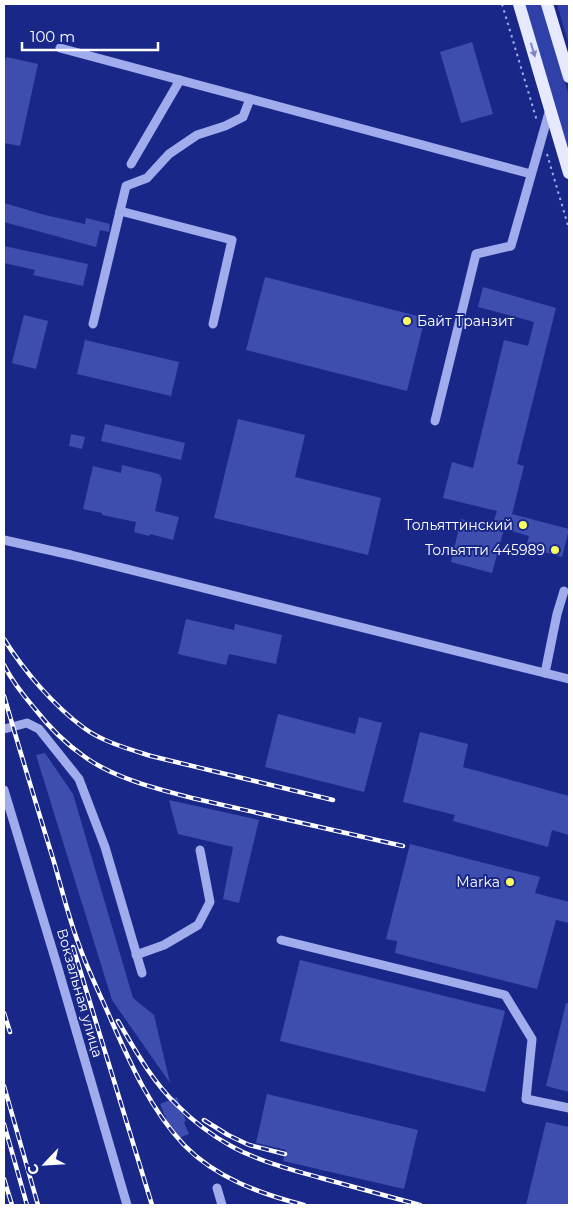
<svg xmlns="http://www.w3.org/2000/svg" width="573" height="1209" font-family="Montserrat,sans-serif">
<rect width="100%" height="100%" fill="#192888"/>
<g fill="#2f40a8">
<path d="M525 4H542L569 96V154Z"/>
<path d="M557 4H569V45Z"/>
</g>
<g fill="#3e4eaf">
<path d="M472 42 493 114 461 123 440 52Z"/>
<path d="M6 57 38 64 20 146 4 143V68Z"/>
<path d="M4 203 45 215 85 224 86 218 110 224 109 232 100 230 96 247 4 222Z"/>
<path d="M4 246 88 264 83 286 33 275 35 270 4 263Z"/>
<path d="M265 277 425 318 407 391 246 350Z"/>
<path d="M483 287 556 308 517 464 524 466 512 514 569 529 562 557 526 547 529 536 504 529 492 573 451 562 461 519 492 527 497 511 443 498 452 462 473 468 504 340 528 346 534 322 478 307Z"/>
<path d="M24 315 48 321 36 369 12 363Z"/>
<path d="M85 340 179 362 171 396 77 374Z"/>
<path d="M238 419 305 435 295 477 381 498 368 555 214 518Z"/>
<path d="M105 424 185 443 181 460 101 441Z"/>
<path d="M71 434 85 437 82 449 69 446Z"/>
<path d="M122 465 159 474 162 479 155 511 179 517 173 540 150 534 149 536 134 532 136 522 102 515V513L83 509 93 466 121 473Z"/>
<path d="M186 619 234 630 235 624 282 635 276 664 229 654 226 665 178 654Z"/>
<path d="M278 714 355 734 359 717 382 723 364 792 265 767Z"/>
<path d="M420 732 468 744 463 767 569 796V835L552 830 548 847 453 821 455 815 403 802Z"/>
<path d="M45 753 73 794 133 998 154 1015 170 1083 112 1000 36 755Z"/>
<path d="M169 800 259 820 239 903 223 899 233 847 178 834Z"/>
<path d="M410 844 540 877 535 893 569 902V923L556 920 537 989 395 953 397 941 386 939Z"/>
<path d="M300 960 505 1011 485 1092 280 1041Z"/>
<path d="M566 1003H569V1092L546 1086Z"/>
<path d="M267 1094 418 1130 404 1189 283 1161 286 1150 256 1143Z"/>
<path d="M177 1097 186 1121 184 1122 189 1134 176 1139 171 1126 169 1127 160 1104Z"/>
<path d="M546 1122 569 1127V1205H526Z"/>
</g>
<g fill="none" stroke-linecap="round" stroke-linejoin="round">
<g stroke="#a1aced" stroke-width="2" stroke-dasharray="2.5 4" stroke-linecap="butt">
<path d="M502 4 537 121"/>
<path d="M547 154 569 229"/>
</g>
<g stroke="#a1aced" stroke-width="9">
<path d="M60 48 531 174"/>
<path d="M131 164 180 80"/>
<path d="M120 211 232 240 213 324"/>
<path d="M93 324 126 186 147 178 169 154 197 135 225 126 243 117 250 99"/>
<path d="M435 421 476 254 511 246 550 109"/>
<path d="M4 540 71 555 569 679"/>
<path d="M545 673 557 614 564 591"/>
<path d="M4 729 27 723 39 729 79 779 105 847 142 973"/>
<path d="M4 790 57 965 127 1205"/>
<path d="M281 940 505 995 532 1039 526 1099 569 1108"/>
<path d="M136 955 164 945 198 925 210 902 200 850"/>
<path d="M217 1188 222 1205"/>
</g>
<g stroke="#e7e9ff" stroke-width="12">
<path d="M519 4 569 173"/>
<path d="M547 4 569 77"/>
</g>
<defs>
<g id="rail">
<path d="M4 639C24 671 53 705 84 728 103 742 129 749 151 756L333 800"/>
<path d="M4 665C12 681 23 695 35 709 49 727 66 744 85 757 114 778 157 789 192 798L403 846"/>
<path d="M4 696C20 751 37 807 54 862 62 890 69 919 79 945 88 971 101 996 112 1022 131 1065 151 1110 184 1145 216 1178 261 1194 304 1205"/>
<path d="M73 947 152 1205"/>
<path d="M4 1013 10 1032"/>
<path d="M118 1021C135 1050 152 1081 177 1105 193 1121 211 1135 231 1146 258 1161 292 1170 321 1178 354 1187 387 1196 420 1205"/>
<path d="M4 1086 38 1205"/>
<path d="M204 1120 228 1135 249 1145 285 1154"/>
<path d="M4 1124 27 1205"/>
<path d="M4 1179 12 1205"/>
</g>
</defs>
<use href="#rail" stroke="#fff" stroke-width="4.5"/>
<use href="#rail" stroke="#192888" stroke-width="2.5" stroke-dasharray="8" stroke-linecap="butt"/>
</g>
<defs><path id="oneway-solid" d="M-6-.8H1V-3.2L6.5 0L1 3.2V.8H-6Z" transform="scale(1.25)"/></defs>
<use fill="#8088c4" href="#oneway-solid" transform="translate(533 50) rotate(73)"/>
<g fill="#fcff5d" stroke="#192888" stroke-width="2">
<circle cx="407" cy="321" r="5"/>
<circle cx="523" cy="525" r="5"/>
<circle cx="555" cy="550" r="5"/>
<circle cx="510" cy="882" r="5"/>
</g>
<g text-anchor="middle" dominant-baseline="central" stroke-width="4" stroke-linejoin="round" paint-order="stroke">
<g font-size="14" fill="#fff" stroke="#192888" text-anchor="end">
<text x="417" y="321" text-anchor="start">Байт Транзит</text>
<text x="513" y="525">Тольяттинский</text>
<text x="545" y="550">Тольятти 445989</text>
<text x="500" y="882">Marka</text>
</g>
<g font-size="14" fill="#fff" stroke="#192888">
<text transform="translate(80 993) rotate(74)">Вокзальная улица</text>
</g>
</g>
<rect width="573" height="1209" fill="none" stroke="#ffffff" stroke-width="10"/>
<g transform="translate(45 1164) rotate(245)" stroke="#192888" stroke-width="4" paint-order="stroke">
<path d="M0-4L9 19L0 12L-9 19Z" fill="#ffffff"/>
<text y="-8" font-size="14" font-weight="bold" text-anchor="middle" fill="#ffffff">С</text>
</g>
<path d="M22 42v8h136v-8" fill="none" stroke="#ffffff" stroke-width="2.5"/>
<text x="30" y="42" font-size="15" fill="#ffffff" stroke="#192888" stroke-width="4" paint-order="stroke">100 m</text>
</svg>
